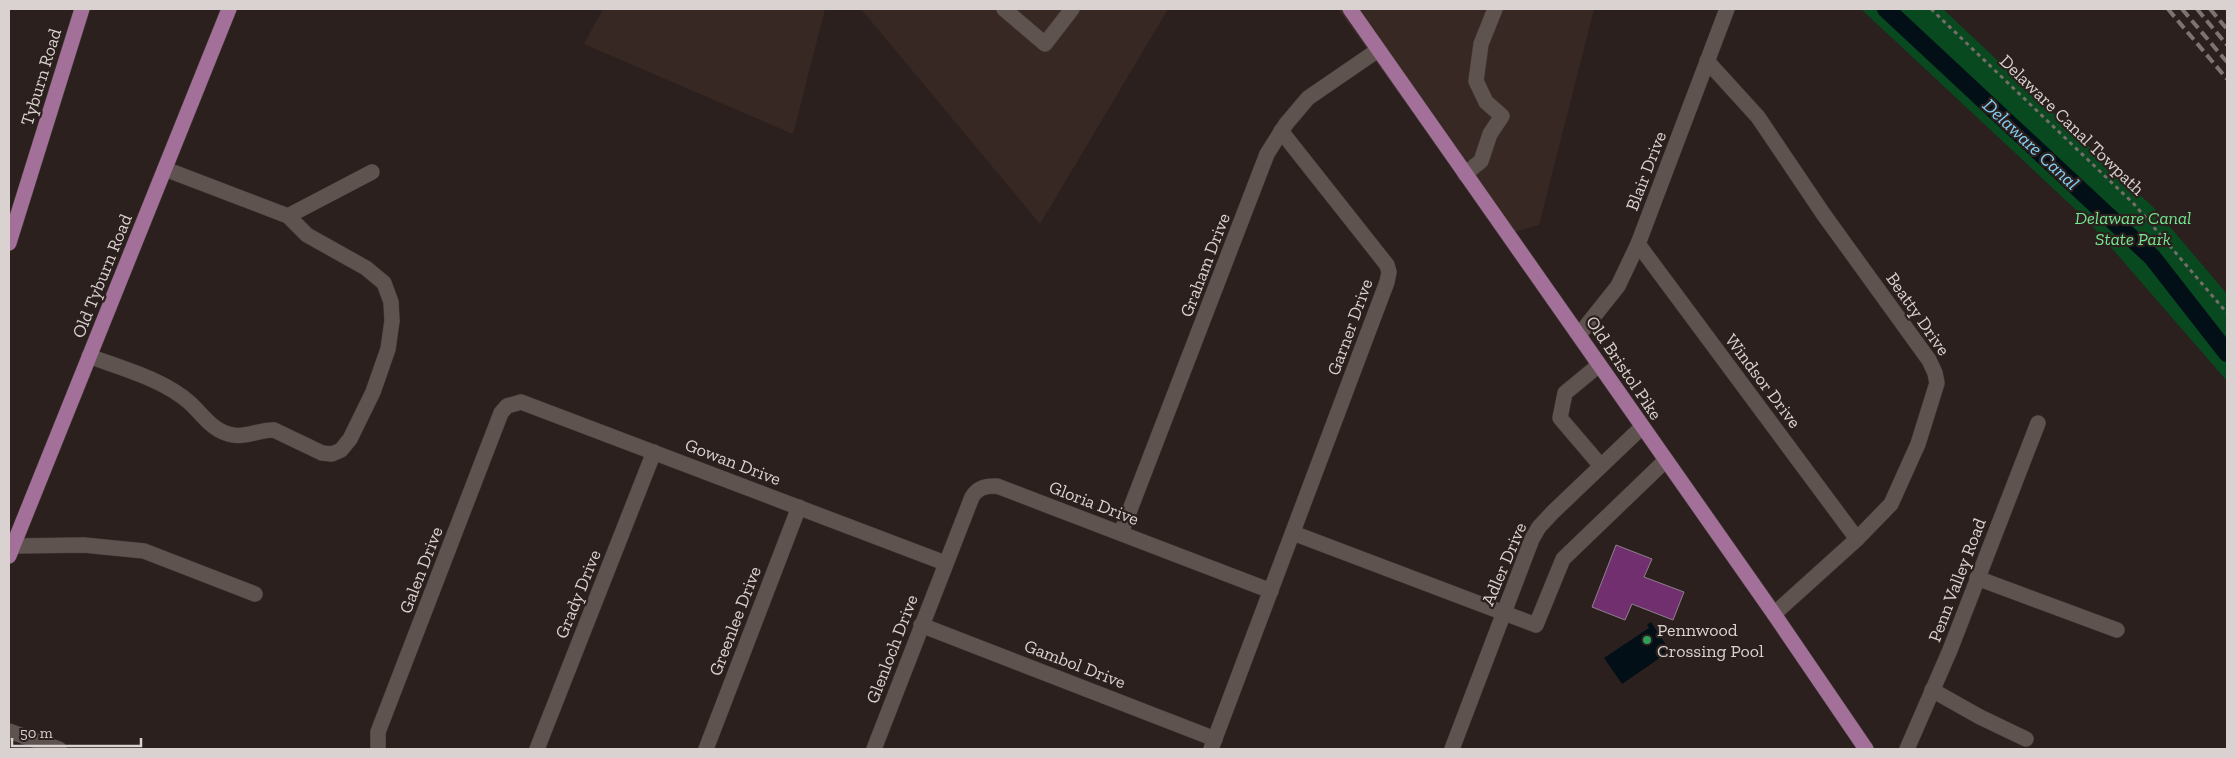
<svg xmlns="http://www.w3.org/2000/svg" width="2236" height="758" font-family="'Zilla Slab',serif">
<rect width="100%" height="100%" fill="#2b201d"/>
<g fill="#382823">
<path d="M603 9H825L793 134 584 44Z"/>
<path d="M861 9H1168L1040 224Z"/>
<path d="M1338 9H1594L1539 225 1501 236Z"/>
</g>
<path fill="#094920" d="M1861 9H1943L2154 208 2227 294V381L2089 222Z"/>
<path fill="#030f16" d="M1651 622 1672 654 1669 656 1667 653 1622 684 1604 658 1649 628 1647 625Z"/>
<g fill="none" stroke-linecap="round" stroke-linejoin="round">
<path stroke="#030f16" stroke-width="18" d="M1886 9 2152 257 2227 353"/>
</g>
<path fill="#712f6f" stroke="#8c828b" d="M1616 545 1652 559 1644 577 1684 592 1673 620 1632 604 1625 620 1592 607Z"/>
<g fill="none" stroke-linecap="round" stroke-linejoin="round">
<defs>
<g id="minor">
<path d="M1004 9 1045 44 1072 9"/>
<path d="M1707 61 1758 117 1824 215 1929 360 1935 373 1937 383 1918 444 1891 504 1857 539 1774 614"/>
<path d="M1465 174 1481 161 1490 134 1502 116 1486 102 1476 81 1481 44 1495 9"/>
<path d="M288 216 372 172"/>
<path d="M1638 244 1857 539"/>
<path d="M1579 335 1618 286 1638 244 1727 9"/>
<path d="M89 356C123 369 163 379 190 403 203 415 213 432 233 435 247 438 260 429 274 430L322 453 332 454 341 450 350 439 373 392 388 349 392 321 391 302 384 283 366 268 307 235 288 216 165 169"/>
<path d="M1599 365 1565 393 1560 418 1601 466"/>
<path d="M1121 533 1267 154 1286 124 1308 98 1378 50"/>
<path d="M1293 533 1536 625 1563 559 1666 460"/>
<path d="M13 546 84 545 144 551 255 594"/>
<path d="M1977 578 2117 630"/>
<path d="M921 625 1215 739"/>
<path d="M1932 690 1980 717 2026 739"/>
<path d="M9 731 59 749"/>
<path d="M378 749V732L501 413 507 406 521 402 945 563"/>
<path d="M537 749 654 452"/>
<path d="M706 749 799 507"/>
<path d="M874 749 972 497C978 487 986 486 997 486L1271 591"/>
<path d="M1211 749 1387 282 1389 272 1387 265 1281 131"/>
<path d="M1452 749 1532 539 1539 527 1553 512 1642 427"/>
<path d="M1907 749 1950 650 2038 423"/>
</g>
<g id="major">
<path d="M1350 9 1774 614 1866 749"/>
<path d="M9 243 82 9"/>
<path d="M9 556 229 9"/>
</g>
</defs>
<use href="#minor" stroke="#463e3b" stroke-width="16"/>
<use href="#major" stroke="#463e3b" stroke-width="16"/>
<path stroke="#766c6a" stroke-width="3" stroke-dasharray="4 4" stroke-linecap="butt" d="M1931 9 2134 204 2227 313"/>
<use href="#minor" stroke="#5f534f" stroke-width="15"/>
<use href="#major" stroke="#a27098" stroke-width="15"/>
<g stroke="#7d7471" stroke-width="4" stroke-dasharray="10 5" stroke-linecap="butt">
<path d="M2168 9 2227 79"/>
<path d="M2182 9 2227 62"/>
<path d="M2197 9 2227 45"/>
<path d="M2210 9 2227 29"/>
</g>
</g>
<circle fill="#2e9e5b" stroke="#2b201d" stroke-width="2" cx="1647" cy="640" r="5"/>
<g text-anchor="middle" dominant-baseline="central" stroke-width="4.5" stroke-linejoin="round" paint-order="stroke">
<g font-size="18" fill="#d9d2d0" stroke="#2b201d">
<text transform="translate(41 77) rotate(-73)">Tyburn Road</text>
<text transform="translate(2072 125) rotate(44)">Delaware Canal Towpath</text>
<text transform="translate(1646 171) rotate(-69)">Blair Drive</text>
<text transform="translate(1205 265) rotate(-69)">Graham Drive</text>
<text transform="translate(102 276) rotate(-68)">Old Tyburn Road</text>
<text transform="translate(1918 314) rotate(55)">Beatty Drive</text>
<text transform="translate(1350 327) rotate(-70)">Garner Drive</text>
<text transform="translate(1624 368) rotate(56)">Old Bristol Pike</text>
<text transform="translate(1763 381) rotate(53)">Windsor Drive</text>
<text transform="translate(733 462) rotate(21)">Gowan Drive</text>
<text transform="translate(1094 503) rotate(21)">Gloria Drive</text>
<text transform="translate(1504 564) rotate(-67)">Adler Drive</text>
<text transform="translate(421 570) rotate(-69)">Galen Drive</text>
<text transform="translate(1957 580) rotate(-69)">Penn Valley Road</text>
<text transform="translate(578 594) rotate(-68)">Grady Drive</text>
<text transform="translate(735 621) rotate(-69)">Greenlee Drive</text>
<text transform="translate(892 649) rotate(-69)">Glenloch Drive</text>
<text transform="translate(1075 664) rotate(21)">Gambol Drive</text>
</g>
<g font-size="18" font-style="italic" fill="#75e691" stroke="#2b201d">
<text x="2133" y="218">Delaware Canal<tspan x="2133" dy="21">State Park</tspan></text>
</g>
<g font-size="18" fill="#d9d2d0" stroke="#2b201d" text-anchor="start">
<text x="1657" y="630">Pennwood<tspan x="1657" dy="21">Crossing Pool</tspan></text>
</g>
<g font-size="19" font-style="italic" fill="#83d0f7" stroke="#2b201d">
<text transform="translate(2031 144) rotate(43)">Delaware Canal</text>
</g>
</g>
<rect width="2236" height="758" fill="none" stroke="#d9d2d0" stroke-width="20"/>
<path d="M12 738v8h129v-8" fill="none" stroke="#d9d2d0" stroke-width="2.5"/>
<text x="20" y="738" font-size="15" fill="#d9d2d0" stroke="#2b201d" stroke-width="4" paint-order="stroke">50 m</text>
</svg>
